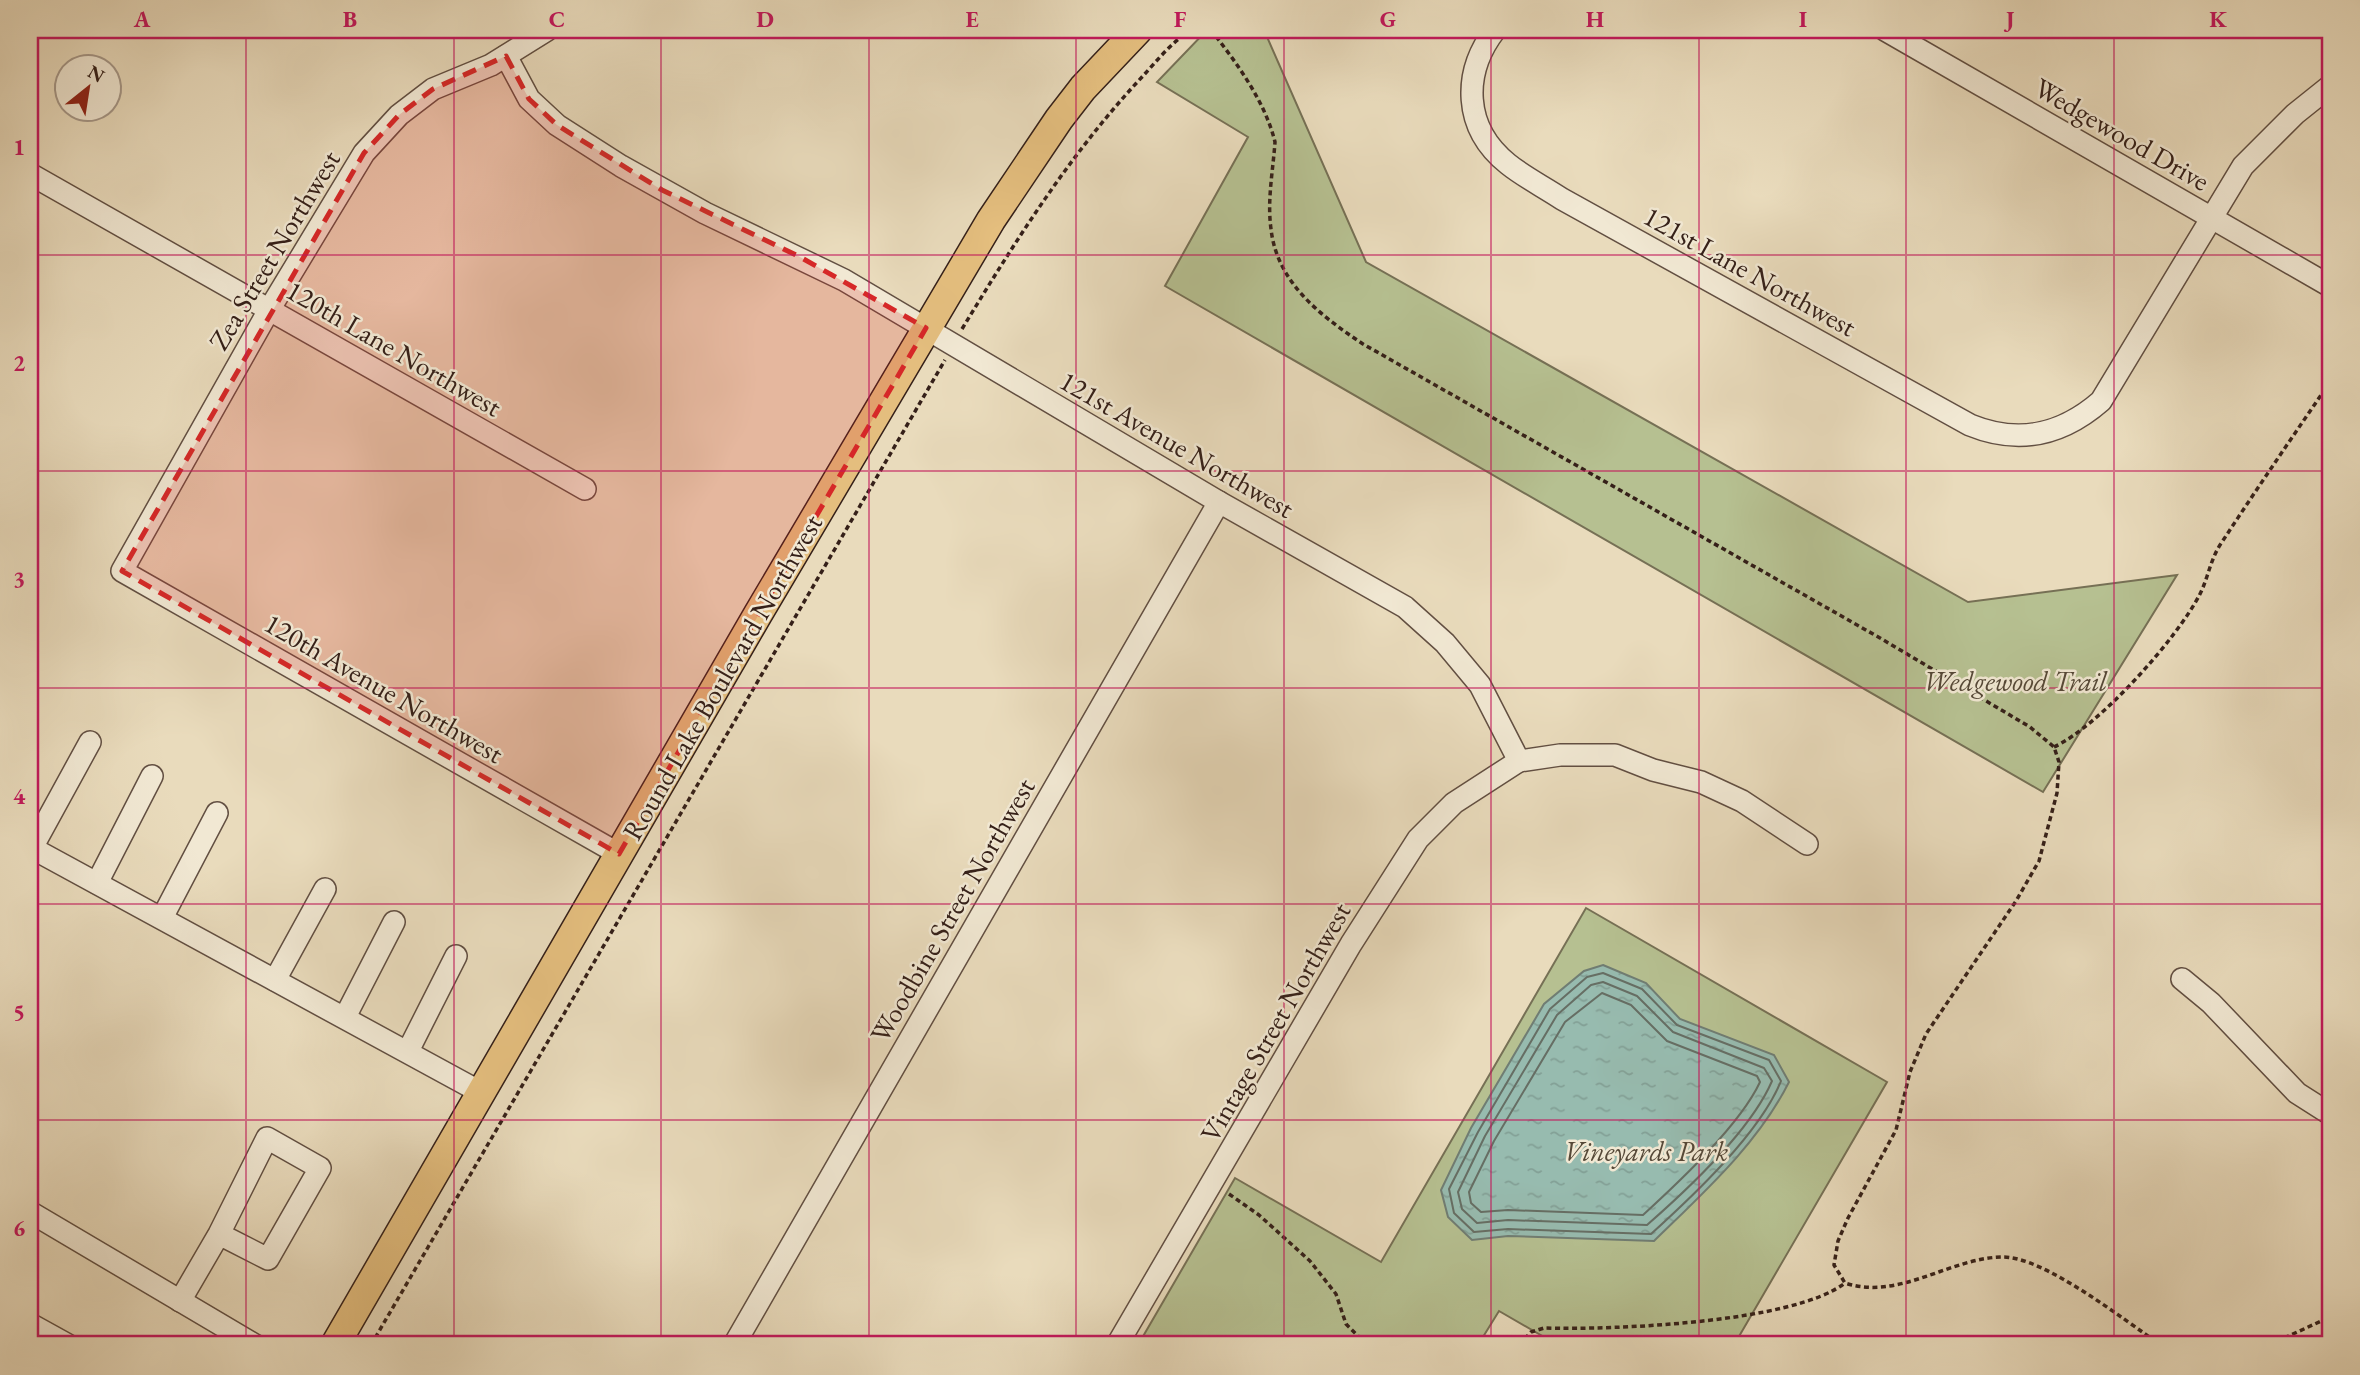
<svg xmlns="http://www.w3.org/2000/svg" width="2360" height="1375" font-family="'EB Garamond',serif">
<defs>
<pattern id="water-ripples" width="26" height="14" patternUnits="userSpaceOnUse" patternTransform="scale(1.75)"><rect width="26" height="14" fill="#97bbaf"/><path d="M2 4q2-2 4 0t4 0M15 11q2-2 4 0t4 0" fill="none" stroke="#83a096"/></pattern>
</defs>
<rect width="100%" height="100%" fill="#e9dbbc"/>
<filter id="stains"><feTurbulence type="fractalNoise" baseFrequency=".00286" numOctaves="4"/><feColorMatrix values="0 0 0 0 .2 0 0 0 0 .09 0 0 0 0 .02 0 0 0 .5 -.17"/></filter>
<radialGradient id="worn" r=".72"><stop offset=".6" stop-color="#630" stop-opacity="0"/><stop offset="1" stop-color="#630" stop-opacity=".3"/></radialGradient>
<g fill="#b6c091" stroke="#767055" stroke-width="2">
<path d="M1207 30H1264L1366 262 1968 602 2177 575 2043 792 1165 286 1248 137 1157 82Z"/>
<path d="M1586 908 1887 1082 1734 1345H1558L1499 1311 1478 1345H1138L1235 1178 1381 1262Z"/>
</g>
<path fill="url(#water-ripples)" stroke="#707d73" stroke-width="2" d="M1603 965 1646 983 1680 1019 1774 1055 1789 1082C1758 1144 1703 1193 1654 1241L1508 1236 1472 1240 1448 1217 1441 1190 1471 1128 1544 1004 1584 971Z"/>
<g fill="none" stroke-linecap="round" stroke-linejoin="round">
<g stroke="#666e64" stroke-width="2">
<path d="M1603 973 1642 989 1677 1025 1769 1060 1781 1081C1760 1133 1693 1196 1651 1234L1508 1229 1474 1232 1454 1213 1449 1189 1478 1132 1550 1009 1587 977Z"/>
<path d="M1603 982 1637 996 1673 1032 1764 1068 1772 1081C1751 1130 1687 1190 1647 1225L1508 1220 1477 1223 1462 1209 1458 1192 1485 1136 1557 1015 1591 985Z"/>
<path d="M1602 993 1631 1005 1667 1041 1757 1076 1760 1082C1740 1125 1679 1182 1643 1215L1508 1210 1481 1212 1471 1203 1469 1192 1494 1141 1565 1022Z"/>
</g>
<defs>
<g id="minor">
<path d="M547 30 491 65 433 89 399 115 364 153 269 310 122 571 619 854"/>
<path d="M1495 30C1462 73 1463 128 1508 164 1524 177 1544 187 1562 199L1970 425C2019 445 2062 435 2101 401L2243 166 2295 114 2330 86"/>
<path d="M1885 30 2330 286"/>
<path d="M506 56 529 99 557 125 621 166 705 213 844 280 1219 502 1405 607 1445 643 1480 685 1519 761 1560 755H1615L1653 770 1701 782 1742 801 1807 844"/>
<path d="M30 174 585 489"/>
<path d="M30 847 482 1093"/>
<path d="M32 848 90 742"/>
<path d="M97 883 152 776"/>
<path d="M162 918 217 813"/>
<path d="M2182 979 2211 1003 2297 1093 2330 1114"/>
<path d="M275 980 325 889"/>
<path d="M345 1017 394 922"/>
<path d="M408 1051 456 956"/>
<path d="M30 1212 255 1345"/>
<path d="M180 1301 219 1234 267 1138 320 1168 268 1259 219 1234"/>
<path d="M30 1324 68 1345"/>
<path d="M734 1345 1219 502"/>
<path d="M1117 1345 1351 944 1418 839 1454 803 1519 761"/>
</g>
<path id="major" d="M335 1345 758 614 991 220 1059 119 1083 88 1138 30"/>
</defs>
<use href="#minor" stroke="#624f42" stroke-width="24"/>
<use href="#major" stroke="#352019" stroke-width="31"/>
<g stroke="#352019" stroke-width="3.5" stroke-dasharray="5 3.5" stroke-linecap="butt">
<path d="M1211 30C1236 62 1265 101 1275 142 1273 171 1267 200 1271 229 1277 283 1321 316 1363 344L1880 638 2030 727 2054 747 2059 762 2057 793 2039 861 2016 901 1926 1034 1910 1072 1896 1130 1848 1218 1838 1241 1834 1265 1845 1283C1899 1301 1949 1258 2002 1257 2044 1256 2125 1321 2161 1345"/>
<path d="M962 329C1016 240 1070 154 1142 77 1156 62 1173 40 1192 30"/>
<path d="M2054 747C2099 726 2177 639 2200 594 2208 578 2210 561 2220 545 2256 490 2293 436 2330 382"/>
<path d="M1229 1194 1259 1215 1310 1261 1336 1294 1346 1324 1367 1345"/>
<path d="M371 1345 945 360"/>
<path d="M1390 1345 1446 1339 1462 1345"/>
<path d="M1519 1345 1531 1332 1544 1328C1613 1330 1793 1323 1845 1283"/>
<path d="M2269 1345 2330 1317"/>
</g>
<use href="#minor" stroke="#f1e8d3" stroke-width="21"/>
<use href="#major" stroke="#e4be7e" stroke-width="28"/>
</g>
<path fill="#d62828" fill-opacity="0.2" stroke="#d62828" stroke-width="5" stroke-dasharray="14 9" stroke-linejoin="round" d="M506 56 529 99 557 125 662 190 800 257 926 328 619 854 122 571 364 153 399 115 433 89Z"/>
<path fill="none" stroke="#c2185b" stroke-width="2" stroke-opacity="0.55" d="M246 30V1345M454 30V1345M661 30V1345M869 30V1345M1076 30V1345M1284 30V1345M1491 30V1345M1699 30V1345M1906 30V1345M2114 30V1345M30 255H2330M30 471H2330M30 688H2330M30 904H2330M30 1120H2330"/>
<g text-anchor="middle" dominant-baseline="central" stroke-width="5" stroke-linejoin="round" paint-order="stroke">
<g font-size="28" fill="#352019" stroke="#f1e8d3">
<text transform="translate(2122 134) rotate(30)">Wedgewood Drive</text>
<text transform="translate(274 250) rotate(-59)">Zea Street Northwest</text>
<text transform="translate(1750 271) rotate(29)">121st Lane Northwest</text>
<text transform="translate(394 348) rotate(30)">120th Lane Northwest</text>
<text transform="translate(1177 444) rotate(30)">121st Avenue Northwest</text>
<text transform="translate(722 677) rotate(-60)">Round Lake Boulevard Northwest</text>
<text transform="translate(384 688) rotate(30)">120th Avenue Northwest</text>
<text transform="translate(952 910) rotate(-60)">Woodbine Street Northwest</text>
<text transform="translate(1275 1022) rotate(-60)">Vintage Street Northwest</text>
</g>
<g font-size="28" font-style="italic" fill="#554837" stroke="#f1e8d3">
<text x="2015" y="681">Wedgewood Trail</text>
<text x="1646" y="1151">Vineyards Park</text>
</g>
</g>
<rect width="2360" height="1375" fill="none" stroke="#e9dbbc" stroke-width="77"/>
<g transform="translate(88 88) rotate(30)"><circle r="33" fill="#f1e8d3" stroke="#a69889" stroke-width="2"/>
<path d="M0-5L12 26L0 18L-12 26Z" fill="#8f2418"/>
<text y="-10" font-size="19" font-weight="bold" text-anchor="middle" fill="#352019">N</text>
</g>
<rect x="38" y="38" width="2284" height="1298" fill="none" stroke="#c2185b" stroke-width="2.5"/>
<g font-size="23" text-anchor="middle" font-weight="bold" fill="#c2185b">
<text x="142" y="27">A</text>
<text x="350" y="27">B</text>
<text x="557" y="27">C</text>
<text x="765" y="27">D</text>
<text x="972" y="27">E</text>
<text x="1180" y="27">F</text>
<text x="1388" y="27">G</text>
<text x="1595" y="27">H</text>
<text x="1803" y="27">I</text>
<text x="2010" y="27">J</text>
<text x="2218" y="27">K</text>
<text x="19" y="155">1</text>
<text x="19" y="371">2</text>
<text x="19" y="587">3</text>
<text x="19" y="804">4</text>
<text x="19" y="1020">5</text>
<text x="19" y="1236">6</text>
</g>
<rect width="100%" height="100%" filter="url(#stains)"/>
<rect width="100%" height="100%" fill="url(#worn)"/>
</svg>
